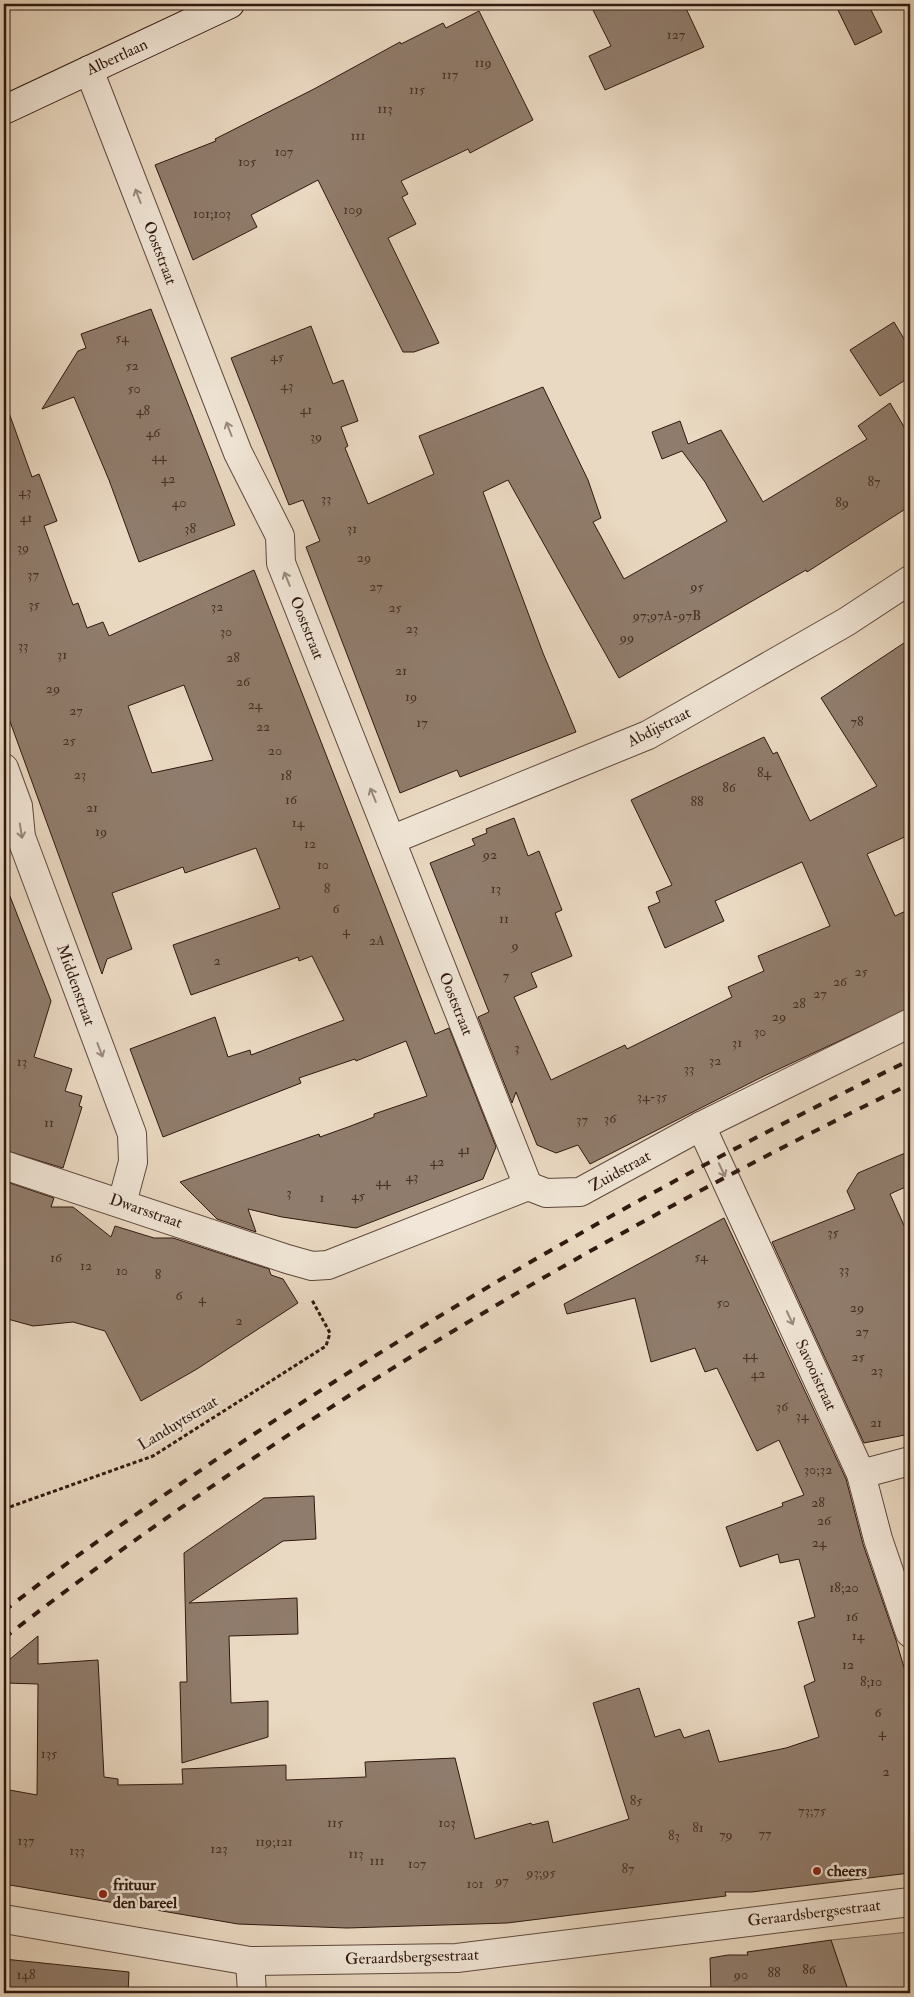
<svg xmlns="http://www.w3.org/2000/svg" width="914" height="1997" font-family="'IM FELL Double Pica',serif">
<rect width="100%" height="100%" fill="#ead9c2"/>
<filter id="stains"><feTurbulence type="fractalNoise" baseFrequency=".004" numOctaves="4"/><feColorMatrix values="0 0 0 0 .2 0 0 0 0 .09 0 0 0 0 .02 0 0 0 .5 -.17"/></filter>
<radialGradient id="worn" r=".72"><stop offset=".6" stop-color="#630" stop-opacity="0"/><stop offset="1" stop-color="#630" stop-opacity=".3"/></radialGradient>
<path fill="#cab8a4" stroke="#7c685a" d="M910 1932V1993H849L831 1940Z"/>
<g fill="#907c6c" stroke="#2f180f" fill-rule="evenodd">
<path d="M590 4H684L704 47 605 90 589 56 611 46Z"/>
<path d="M835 4H868L882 32 855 45Z"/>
<path d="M479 11 533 120 470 153 468 149 401 181 408 194 402 197 416 224 388 238 439 343 414 352H403L318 180 251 215 257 227 193 260 155 165 216 141 215 139 314 89 400 42 401 44 443 23 446 28Z"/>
<path d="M151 309 235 525 139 562 109 480 74 397 42 409 78 351 86 348 81 334Z"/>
<path d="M894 322 910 349V377L880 396 850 350Z"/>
<path d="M311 326 333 384 343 380 358 421 341 427 348 446 345 448 368 504 434 474 419 436 543 387 588 480 601 518 593 522 624 579 727 521 705 482 682 451 662 459 652 432 680 421 688 444 721 430 763 502 867 439 858 426 890 403 910 437V506L807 572 806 570 619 678 508 480 483 492 543 653 576 732 460 777 457 770 400 793 306 547 320 541 303 500 289 505 231 358Z"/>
<path d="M8 410 32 477 39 474 57 521 44 526 73 605 78 603 87 628 103 622 109 636 254 570 435 1034 449 1028 496 1147 483 1179 356 1228 282 1217 248 1209 256 1232 217 1219 180 1182 319 1134 320 1137 348 1127 374 1117V1114L427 1096 406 1041 356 1061 355 1059 299 1078 301 1083 163 1137 130 1049 215 1017 228 1057 250 1050 251 1055 344 1020 312 956 299 961 298 957 191 995 173 945 280 908 256 848 185 873 183 867 112 893 132 949 107 959 102 974 4 705V411ZM184 685 213 760 152 773 128 706Z"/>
<path d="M910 639V838L909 835 867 854 895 916 910 909V1008L764 1076 590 1164 578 1145 556 1153 537 1145 516 1092 512 1103 478 1017 489 1012 430 863 475 845 472 839 487 833 486 829 514 818 528 856 539 851 562 910 555 913 572 956 531 973 537 987 514 997 551 1080 625 1045 627 1049 732 997 728 987 764 971 758 956 830 926 802 862 715 901 724 921 665 948 648 907 660 902 656 892 672 885 631 800 764 737 773 754 777 752 810 821 877 786 821 698Z"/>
<path d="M4 886H6L51 1001 34 1057 72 1069 65 1091 82 1096 79 1106 82 1107 63 1168 4 1150Z"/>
<path d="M910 1151V1185L890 1194 910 1239V1434L864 1443 772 1242 855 1209 847 1191 858 1173Z"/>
<path d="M4 1181 54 1198 51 1207H73L111 1237 115 1226 154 1238H173L269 1269 271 1275 283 1279 298 1303 197 1369 141 1401 105 1331 73 1322 33 1326 4 1318Z"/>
<path d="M724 1218 846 1479 863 1544 896 1640 910 1688V1873L752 1892H725L726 1896 507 1923 347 1928 238 1924 4 1884V1789L37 1795 38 1684 4 1683V1664L38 1636V1664L98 1660 104 1777 118 1779V1785L183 1784 182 1769 286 1765V1780L366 1777 365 1762 455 1758 475 1839 531 1823 532 1825 548 1821 553 1843 629 1819 593 1703 639 1688 655 1737 680 1729 684 1738 709 1730 719 1762 786 1748 819 1737 804 1686 815 1681 798 1622 815 1617 799 1559 780 1563 778 1554 740 1567 726 1527 783 1506 782 1503 804 1495 779 1440 757 1451 717 1368 705 1372 695 1348 651 1362 635 1298 567 1314 564 1304Z"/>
<path d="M314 1496 316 1539 283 1541 189 1603 297 1598 298 1634 229 1636 231 1703 268 1701V1737L182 1763 180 1682H187L184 1553 264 1498Z"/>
<path d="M831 1940 849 1993H711L710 1958 728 1955H748L747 1952Z"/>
<path d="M4 1959 129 1972 128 1993H4Z"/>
</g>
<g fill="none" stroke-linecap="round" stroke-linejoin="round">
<defs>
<g id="street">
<path d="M89 70 238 453 280 536 281 563 528 1186"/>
<path d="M4 768 18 806 21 837 132 1134 133 1162 122 1203"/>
<path d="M391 840 648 735 846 622 910 580"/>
<path d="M701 1126 861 1474 878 1539 910 1633"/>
<path d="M4 1165 287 1259 312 1266 328 1265 528 1186 546 1193 580 1192 701 1126 910 1023"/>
<path d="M861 1474 910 1461"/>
<path d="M4 1919 250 1961 457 1958 910 1902"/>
<path d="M250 1961 252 1993"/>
</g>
<path id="secondary" d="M4 110 230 4"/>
</defs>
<use href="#street" stroke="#5e483c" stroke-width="30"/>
<use href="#secondary" stroke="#2f180f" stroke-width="30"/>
<path stroke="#2f180f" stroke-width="3" stroke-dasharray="4 2.5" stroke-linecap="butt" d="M4 1509 153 1456 326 1346 330 1333 312 1300"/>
<use href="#street" stroke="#f1e6d7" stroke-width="28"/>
<use href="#secondary" stroke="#f1e6d7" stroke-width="28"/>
<g stroke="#2f180f" stroke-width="4" stroke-dasharray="9 9" stroke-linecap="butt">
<path d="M4 1611C73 1557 145 1508 217 1459 438 1309 670 1177 910 1060"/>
<path d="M4 1638C284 1421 592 1238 910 1084"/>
</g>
</g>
<defs><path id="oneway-shaft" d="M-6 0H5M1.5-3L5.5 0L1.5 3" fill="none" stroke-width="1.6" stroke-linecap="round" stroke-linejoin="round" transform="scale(1.25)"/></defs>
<g stroke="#9a897d">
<use href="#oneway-shaft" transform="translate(138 196) rotate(-111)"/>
<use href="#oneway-shaft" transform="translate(229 429) rotate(-111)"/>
<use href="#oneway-shaft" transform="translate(287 579) rotate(-112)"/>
<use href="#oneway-shaft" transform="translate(373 795) rotate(-112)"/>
<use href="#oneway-shaft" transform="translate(21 831) rotate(81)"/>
<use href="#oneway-shaft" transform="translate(100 1050) rotate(69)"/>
<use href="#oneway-shaft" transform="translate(722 1170) rotate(65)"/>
<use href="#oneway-shaft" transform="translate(790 1318) rotate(65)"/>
</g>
<g fill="#8f2418" stroke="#f1e6d7" stroke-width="2">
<circle cx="817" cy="1871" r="5"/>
<circle cx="103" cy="1894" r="5"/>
</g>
<g text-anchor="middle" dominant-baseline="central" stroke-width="5" stroke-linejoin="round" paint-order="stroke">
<g font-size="14" fill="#473126">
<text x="676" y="34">127</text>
<text x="483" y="62">119</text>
<text x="450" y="74">117</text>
<text x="417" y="89">115</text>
<text x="385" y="108">113</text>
<text x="358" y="135">111</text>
<text x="284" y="151">107</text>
<text x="247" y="161">105</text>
<text x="353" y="209">109</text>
<text x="212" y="213">101;103</text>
<text x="122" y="337">54</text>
<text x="277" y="356">45</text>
<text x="132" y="365">52</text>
<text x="287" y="385">43</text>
<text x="134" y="388">50</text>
<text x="306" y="409">41</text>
<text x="143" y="410">48</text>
<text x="153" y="432">46</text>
<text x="316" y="436">39</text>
<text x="159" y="456">44</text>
<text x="168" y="478">42</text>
<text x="874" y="481">87</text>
<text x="25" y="491">43</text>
<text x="326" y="498">33</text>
<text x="179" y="502">40</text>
<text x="842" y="502">89</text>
<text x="26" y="517">41</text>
<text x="190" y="528">38</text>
<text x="352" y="528">31</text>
<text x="23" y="547">39</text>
<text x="364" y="557">29</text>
<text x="33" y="574">37</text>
<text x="376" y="586">27</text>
<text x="697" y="586">95</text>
<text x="34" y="604">35</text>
<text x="217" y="606">32</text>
<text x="395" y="607">25</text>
<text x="667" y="615">97;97A-97B</text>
<text x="412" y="628">23</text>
<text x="226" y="631">30</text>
<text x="627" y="637">99</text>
<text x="23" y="645">33</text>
<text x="62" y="654">31</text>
<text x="233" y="657">28</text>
<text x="401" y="670">21</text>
<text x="243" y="681">26</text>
<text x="53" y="688">29</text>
<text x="411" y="696">19</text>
<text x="255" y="704">24</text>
<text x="76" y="710">27</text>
<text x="857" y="721">78</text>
<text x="422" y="722">17</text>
<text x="263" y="726">22</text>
<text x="69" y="740">25</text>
<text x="275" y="750">20</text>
<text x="764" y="772">84</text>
<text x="80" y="774">23</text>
<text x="286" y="775">18</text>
<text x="729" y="787">86</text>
<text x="291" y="799">16</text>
<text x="697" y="801">88</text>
<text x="92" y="807">21</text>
<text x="298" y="822">14</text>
<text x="101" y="831">19</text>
<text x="310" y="843">12</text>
<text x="490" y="854">92</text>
<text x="323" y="864">10</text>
<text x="327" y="888">8</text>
<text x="496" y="888">13</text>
<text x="336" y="908">6</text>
<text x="504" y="918">11</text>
<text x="346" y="930">4</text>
<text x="377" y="940">2A</text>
<text x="515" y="945">9</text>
<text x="217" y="960">2</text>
<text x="861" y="971">25</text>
<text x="506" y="975">7</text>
<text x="840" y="981">26</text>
<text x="820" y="993">27</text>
<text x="799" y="1003">28</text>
<text x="779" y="1016">29</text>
<text x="760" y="1031">30</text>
<text x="737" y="1042">31</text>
<text x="517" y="1047">3</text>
<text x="715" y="1060">32</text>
<text x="22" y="1061">13</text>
<text x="689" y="1068">33</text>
<text x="652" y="1096">34-35</text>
<text x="610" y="1118">36</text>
<text x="582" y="1119">37</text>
<text x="49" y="1122">11</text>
<text x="464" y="1149">41</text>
<text x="437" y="1161">42</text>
<text x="412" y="1176">43</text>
<text x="383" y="1181">44</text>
<text x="289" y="1192">3</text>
<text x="358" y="1195">45</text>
<text x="322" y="1197">1</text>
<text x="833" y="1232">35</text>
<text x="701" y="1256">54</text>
<text x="56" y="1257">16</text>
<text x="86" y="1265">12</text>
<text x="844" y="1269">33</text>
<text x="122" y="1270">10</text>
<text x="158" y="1274">8</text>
<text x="179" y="1295">6</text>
<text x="202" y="1298">4</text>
<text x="723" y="1302">50</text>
<text x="857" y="1307">29</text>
<text x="239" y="1320">2</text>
<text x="862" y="1331">27</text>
<text x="750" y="1354">44</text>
<text x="858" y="1356">25</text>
<text x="877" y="1370">23</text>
<text x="758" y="1373">42</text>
<text x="782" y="1406">36</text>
<text x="802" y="1415">34</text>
<text x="876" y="1422">21</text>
<text x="818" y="1469">30;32</text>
<text x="818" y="1502">28</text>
<text x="824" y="1520">26</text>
<text x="819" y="1542">24</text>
<text x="844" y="1587">18;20</text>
<text x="852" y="1616">16</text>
<text x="858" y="1635">14</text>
<text x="848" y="1664">12</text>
<text x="871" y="1681">8;10</text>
<text x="878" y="1712">6</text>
<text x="882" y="1732">4</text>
<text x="49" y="1753">135</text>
<text x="886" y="1771">2</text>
<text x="636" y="1800">85</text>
<text x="812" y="1810">73;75</text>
<text x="335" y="1822">115</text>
<text x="447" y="1822">103</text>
<text x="698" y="1827">81</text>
<text x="765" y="1833">77</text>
<text x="726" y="1834">79</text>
<text x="674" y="1835">83</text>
<text x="26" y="1840">137</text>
<text x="274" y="1841">119;121</text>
<text x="219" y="1848">123</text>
<text x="77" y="1850">133</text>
<text x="356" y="1853">113</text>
<text x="377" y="1860">111</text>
<text x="417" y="1863">107</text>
<text x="628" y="1868">87</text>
<text x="541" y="1872">93;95</text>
<text x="502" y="1880">97</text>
<text x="475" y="1883">101</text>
<text x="809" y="1969">86</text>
<text x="774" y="1972">88</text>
<text x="26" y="1974">148</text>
<text x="741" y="1974">90</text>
</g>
<g font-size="16" fill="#2f180f" stroke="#f1e6d7">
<text transform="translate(117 57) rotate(-25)">Albertlaan</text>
<text transform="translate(160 253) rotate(69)">Ooststraat</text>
<text transform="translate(307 628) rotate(68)">Ooststraat</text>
<text transform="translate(659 727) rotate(-27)">Abdijstraat</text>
<text transform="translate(76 985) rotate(70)">Middenstraat</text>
<text transform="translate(456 1004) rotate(68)">Ooststraat</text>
<text transform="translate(620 1171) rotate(-29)">Zuidstraat</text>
<text transform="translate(146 1211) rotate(19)">Dwarsstraat</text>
<text transform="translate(816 1375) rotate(65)">Savooistraat</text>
<text transform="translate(178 1423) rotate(-31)">Landuytstraat</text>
<text transform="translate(814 1913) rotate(-7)">Geraardsbergsestraat</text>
<text transform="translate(412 1957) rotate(-2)">Geraardsbergsestraat</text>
</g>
<g font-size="16" font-weight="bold" fill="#2f180f" stroke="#f1e6d7" text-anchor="start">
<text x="827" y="1871">cheers</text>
<text x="113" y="1885">frituur<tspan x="113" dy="18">den bareel</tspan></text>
</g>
</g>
<rect width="914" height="1997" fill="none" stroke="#ead9c2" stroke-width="20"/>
<rect x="5" y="5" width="904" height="1987" fill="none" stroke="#2f180f" stroke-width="2.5"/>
<rect x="10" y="10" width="894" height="1977" fill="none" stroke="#2f180f"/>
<rect width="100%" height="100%" filter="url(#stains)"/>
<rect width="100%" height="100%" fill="url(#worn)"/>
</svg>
